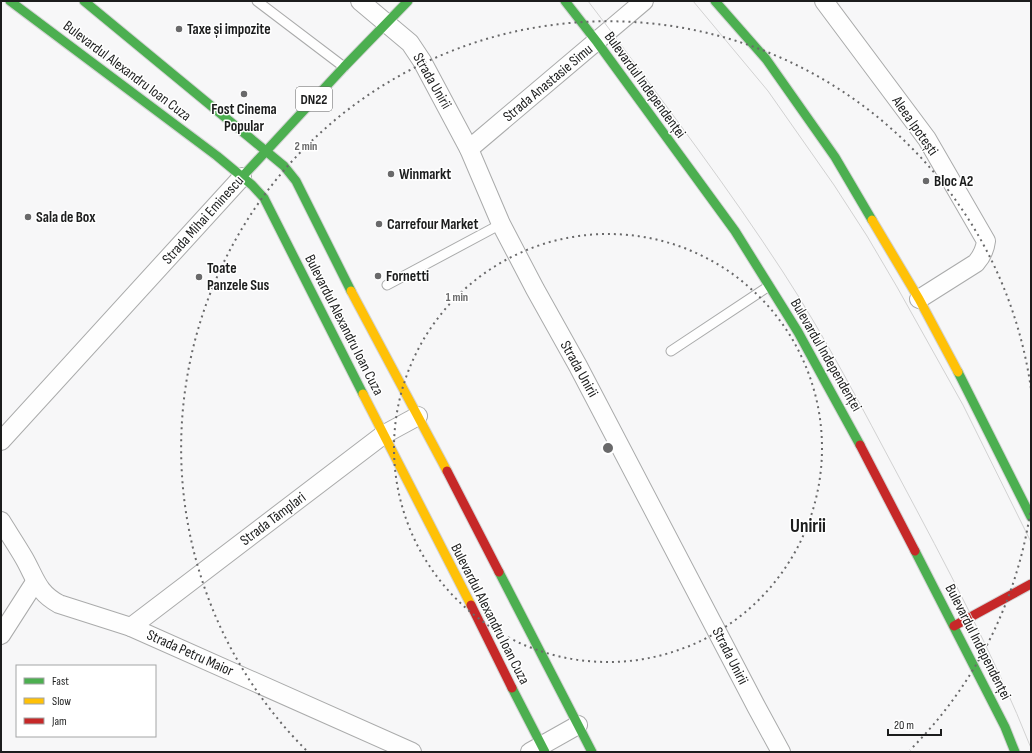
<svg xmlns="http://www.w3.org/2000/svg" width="1032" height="753" font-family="'Sofia Sans Condensed',sans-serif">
<rect width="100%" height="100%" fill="#f7f7f8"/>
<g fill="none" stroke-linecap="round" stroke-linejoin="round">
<defs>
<g id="lane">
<path d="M257 1 344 67"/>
<path d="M387 285 501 224"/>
<path d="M671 351 769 286"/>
</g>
<g id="street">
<path d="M360 1 410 43 422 61 469 149 501 224 535 289 578 366 757 708 781 752"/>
<path d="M824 1 927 139 986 241C985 250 982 256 976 263L919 299"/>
<path d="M469 149 644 1"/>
<path d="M1 441 242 177"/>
<path d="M1 521C9 534 17 546 24 558 36 579 37 592 59 604L131 627 412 752"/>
<path d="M131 627 383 435 418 416"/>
<path d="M1 635 35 582"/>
<path d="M530 752 578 725"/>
</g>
<g id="fast">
<path d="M10 1 217 156 252 185 264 198 363 394"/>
<path d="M84 1 284 166 296 181 351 291"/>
<path d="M565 1 597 42 735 231 798 332 860 445"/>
<path d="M715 1 766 59 835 157 872 220"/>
<path d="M242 177 344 67 408 1"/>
<path d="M958 372 1031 517"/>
<path d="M915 551 1005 727 1015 752"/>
<path d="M499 572 592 752"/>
<path d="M512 688 545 752"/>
</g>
<g id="slow">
<path d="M872 220 919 299 958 372"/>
<path d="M351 291 447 471"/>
<path d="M363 394 471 605"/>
</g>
<g id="jam">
<path d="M860 445 915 551"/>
<path d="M447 471 499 572"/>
<path d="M471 605 512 688"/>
<path d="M954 626 1031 584"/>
</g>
</defs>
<use href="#lane" stroke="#aaabab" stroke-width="11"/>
<use href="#street" stroke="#aaabab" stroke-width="20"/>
<use href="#fast" stroke="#d3d3d4" stroke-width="11"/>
<use href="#slow" stroke="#d3d3d4" stroke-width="11"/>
<use href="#jam" stroke="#d3d3d4" stroke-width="11"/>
<use href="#lane" stroke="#fefefe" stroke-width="9"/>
<use href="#street" stroke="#fefefe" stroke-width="18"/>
<use href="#fast" stroke="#4caf50" stroke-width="9"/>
<use href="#slow" stroke="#ffc107" stroke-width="9"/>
<use href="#jam" stroke="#c62828" stroke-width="9"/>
<g stroke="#d2d2d2" stroke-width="1">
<path d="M588 1 610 30C669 110 729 189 783 272 826 338 862 408 899 477 946 565 994 655 1031 748"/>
<path d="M693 1 768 91 834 185 867 236 897 287 963 405 1031 542"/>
</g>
</g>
<g fill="none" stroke="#69696a" stroke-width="2" stroke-dasharray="2 4">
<circle cx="608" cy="448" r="214"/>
<path d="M1031 507A427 427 0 0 1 910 750M306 750A427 427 0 1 1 1031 389"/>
</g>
<g fill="#69696a" stroke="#fff" stroke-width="1.5">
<circle cx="179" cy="29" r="4"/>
<circle cx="244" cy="94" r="4"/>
<circle cx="391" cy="174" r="4"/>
<circle cx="926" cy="181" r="4"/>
<circle cx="28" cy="217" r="4"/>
<circle cx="379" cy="224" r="4"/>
<circle cx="378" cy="276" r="4"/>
<circle cx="199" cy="277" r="4"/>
</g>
<g text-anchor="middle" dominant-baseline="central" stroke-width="3" stroke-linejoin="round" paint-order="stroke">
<rect fill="#fff" stroke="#606161" stroke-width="1" x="296" y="87" width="36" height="24" rx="3"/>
<g font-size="14" font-weight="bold" fill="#1c1d1d">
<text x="314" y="99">DN22</text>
</g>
<g font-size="15" font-weight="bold" fill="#1c1d1d" stroke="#fff" text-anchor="start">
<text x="187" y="29">Taxe și impozite</text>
<text x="244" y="109" text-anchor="middle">Fost Cinema<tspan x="244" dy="17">Popular</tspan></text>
<text x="399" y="174">Winmarkt</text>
<text x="934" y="181">Bloc A2</text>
<text x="36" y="217">Sala de Box</text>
<text x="387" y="224">Carrefour Market</text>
<text x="207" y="268">Toate<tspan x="207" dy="17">Panzele Sus</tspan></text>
<text x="386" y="276">Fornetti</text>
</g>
<g font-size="15" fill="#1c1d1d" stroke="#fff">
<text transform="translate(127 71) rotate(37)">Bulevardul Alexandru Ioan Cuza</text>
<text transform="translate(432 81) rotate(60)">Strada Unirii</text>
<text transform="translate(548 83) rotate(-40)">Strada Anastasie Simu</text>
<text transform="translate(645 85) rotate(54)">Bulevardul Independenței</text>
<text transform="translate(915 126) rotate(55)">Aleea Ipotești</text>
<text transform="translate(203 220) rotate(-48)">Strada Mihai Eminescu</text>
<text transform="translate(344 325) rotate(63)">Bulevardul Alexandru Ioan Cuza</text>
<text transform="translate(826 355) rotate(60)">Bulevardul Independenței</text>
<text transform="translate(579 369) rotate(61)">Strada Unirii</text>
<text transform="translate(273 519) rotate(-37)">Strada Tâmplari</text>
<text transform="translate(490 614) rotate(63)">Bulevardul Alexandru Ioan Cuza</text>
<text transform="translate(978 642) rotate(63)">Bulevardul Independenței</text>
<text transform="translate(190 653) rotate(24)">Strada Petru Maior</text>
<text transform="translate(730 656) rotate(63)">Strada Unirii</text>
</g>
<g font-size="19" font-weight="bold" fill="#1c1d1d" stroke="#fff">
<text x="808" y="526">Unirii</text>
</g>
</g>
<circle cx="608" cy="448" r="6" fill="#69696a" stroke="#fff" stroke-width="2"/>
<g font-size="12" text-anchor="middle" font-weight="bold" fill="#69696a" stroke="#fff" stroke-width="3" stroke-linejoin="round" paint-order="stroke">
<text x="306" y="150">2 min</text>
<text x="457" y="301">1 min</text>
</g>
<rect width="1032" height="753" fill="none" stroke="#1c1d1d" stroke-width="4"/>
<rect x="16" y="665" width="140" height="72" fill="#ffffff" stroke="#a4a5a5"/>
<rect x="24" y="678" width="20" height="6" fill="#4caf50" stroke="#a4a5a5"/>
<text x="52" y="685" font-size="12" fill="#1c1d1d">Fast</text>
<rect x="24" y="698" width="20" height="6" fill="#ffc107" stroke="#a4a5a5"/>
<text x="52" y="705" font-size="12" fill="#1c1d1d">Slow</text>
<rect x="24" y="718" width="20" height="6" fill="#c62828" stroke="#a4a5a5"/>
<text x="52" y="725" font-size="12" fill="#1c1d1d">Jam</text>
<path d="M888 729v6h53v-6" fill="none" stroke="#1c1d1d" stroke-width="2"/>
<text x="894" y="729" font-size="12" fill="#1c1d1d" stroke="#ffffff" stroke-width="3" paint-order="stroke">20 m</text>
</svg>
